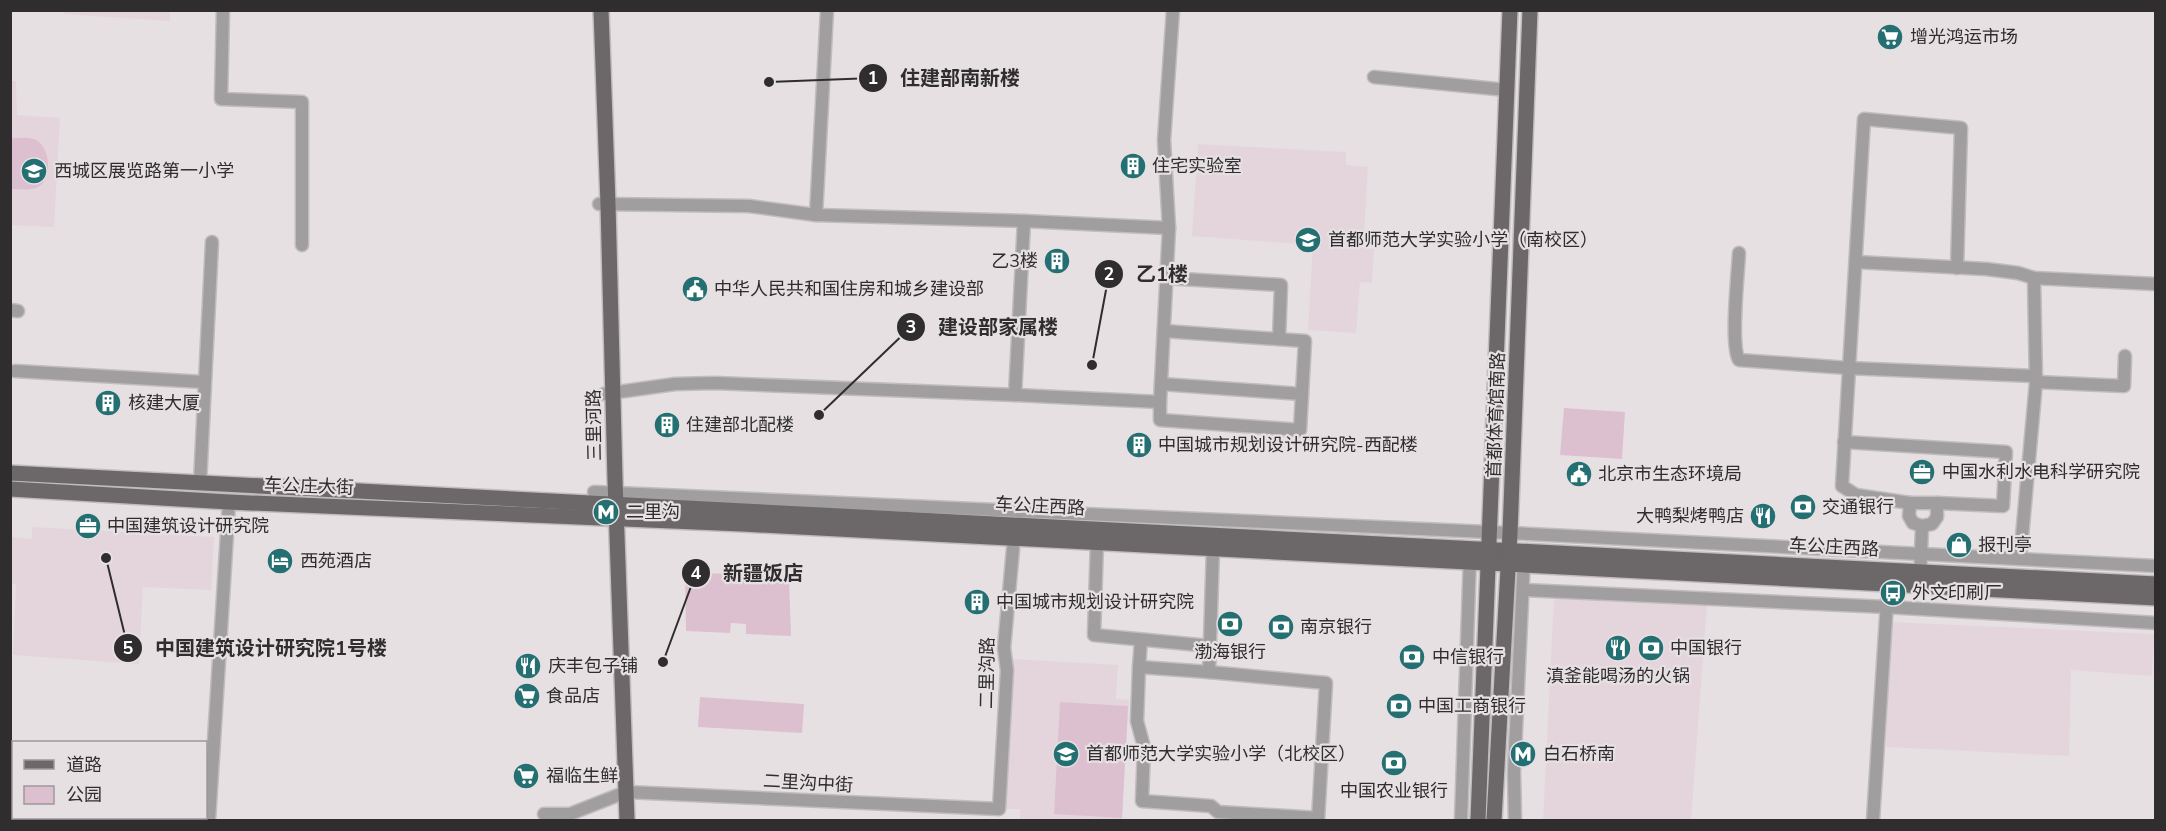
<svg xmlns="http://www.w3.org/2000/svg" width="2166" height="831" font-family="'Nunito Sans','Noto Sans SC',sans-serif">
<rect width="100%" height="100%" fill="#e6e0e3"/>
<g fill="#e4d5dd">
<path d="M64 10H170V21L64 14Z"/>
<path d="M10 81H16L17 115 60 118 54 227 11 225Z"/>
<path d="M1198 144 1346 152V165L1368 167 1363 248 1374 249 1372 283 1360 282 1356 333 1308 330 1313 245 1192 236Z"/>
<path d="M32 527 214 537 211 590 143 587 139 664 13 655 16 584H11V537L32 539Z"/>
<path d="M1554 597 1707 605 1691 820H1543Z"/>
<path d="M1891 622 2154 634 2152 676 2071 670 2069 756 1886 747Z"/>
<path d="M1011 659 1118 665 1116 699 1129 700 1122 820H1020V809H1004Z"/>
</g>
<g fill="#ddc0d0">
<path d="M11 138C17 138 28 137 34 139 49 145 53 173 42 184 35 192 20 189 11 189Z"/>
<path d="M1564 408 1625 412 1622 459 1560 455Z"/>
<path d="M685 572 789 577 791 636 746 634V624L731 623 730 633 686 631Z"/>
<path d="M700 697 804 704 802 733 698 727Z"/>
<path d="M1060 702 1128 706 1122 818 1054 814Z"/>
</g>
<g fill="none" stroke-linecap="round" stroke-linejoin="round">
<defs>
<g id="minor">
<path d="M223 10 221 99 302 102V245"/>
<path d="M1374 77 1507 90"/>
<path d="M599 204 749 206 816 215 1024 221 1169 228"/>
<path d="M816 215 827 10"/>
<path d="M1739 253C1738 274 1730 345 1739 360L1848 368 2036 376"/>
<path d="M1856 262 1986 269 2018 273 2034 278 2156 284"/>
<path d="M1166 278 1281 285 1279 339"/>
<path d="M10 310 18 311"/>
<path d="M1164 331 1305 341 1302 394"/>
<path d="M15 371 204 382"/>
<path d="M2036 382 2124 386 2125 356"/>
<path d="M604 394 675 384 715 383 1015 395 1024 221"/>
<path d="M1015 395 1160 402 1169 228 1164 140 1173 10"/>
<path d="M1160 402V420L1300 430 1302 394 1161 384"/>
<path d="M1844 442 2006 452 2003 506 1937 503"/>
<path d="M200 483 212 242"/>
<path d="M594 492 1510 533 2156 566"/>
<path d="M1910 503 1856 495 1842 486 1864 119 1961 128 1957 268"/>
<path d="M1097 542 1094 635 1210 646"/>
<path d="M1213 548 1209 672 1326 683 1318 820"/>
<path d="M2020 559 2036 382 2034 278"/>
<path d="M1920 581 1922 526 1932 524 1937 517V503H1910L1909 516 1913 523 1922 526"/>
<path d="M1523 590 1887 607 2156 623"/>
<path d="M1139 667 1141 640"/>
<path d="M1209 672 1139 667 1137 721 1144 747 1142 801 1211 806 1218 812 1318 818"/>
<path d="M544 814H570L626 792 999 809 1007 670 1004 648 1014 538"/>
<path d="M209 820 229 502"/>
<path d="M1461 820 1470 555"/>
<path d="M1515 820 1514 772 1524 558"/>
<path d="M1873 820 1887 602"/>
</g>
<g id="major">
<path d="M601 10 608 204 615 479 627 820"/>
<path d="M10 473 2156 584"/>
<path d="M10 489 229 502 742 524 2156 598"/>
<path d="M1478 820 1510 10"/>
<path d="M1494 820 1510 533 1530 10"/>
</g>
</defs>
<use href="#minor" stroke="#c1bcbf" stroke-width="15"/>
<use href="#major" stroke="#c1bcbf" stroke-width="18"/>
<use href="#minor" stroke="#a19ea0" stroke-width="12"/>
<use href="#major" stroke="#6c6769" stroke-width="15"/>
</g>
<defs>
<symbol id="supermarket-disc" viewBox="-11 -11 22 22"><circle r="9.5" fill="#246f71" stroke="#e6e0e3"/><path d="M-6-5.5h2.5l.6 2H6L4.5 2H-2.5L-4.4-4H-6ZM-1.5 3.2a1.3 1.3 0 1 0 .1 0ZM3 3.2a1.3 1.3 0 1 0 .1 0Z" fill="#fff"/></symbol>
<symbol id="building-disc" viewBox="-11 -11 22 22"><circle r="9.5" fill="#246f71" stroke="#e6e0e3"/><path d="M-4-6H4V6H1V3H-1V6H-4ZM-2.5-4.3h1.7v1.8h-1.7ZM.8-4.3h1.7v1.8H.8ZM-2.5-1h1.7V.8h-1.7ZM.8-1h1.7V.8H.8Z" fill="#fff"/></symbol>
<symbol id="school-disc" viewBox="-11 -11 22 22"><circle r="9.5" fill="#246f71" stroke="#e6e0e3"/><path d="M0-5L7-2L0 1L-7-2ZM-4 1L0 2.5L4 1V4Q0 6-4 4Z" fill="#fff"/></symbol>
<symbol id="civic-disc" viewBox="-11 -11 22 22"><circle r="9.5" fill="#246f71" stroke="#e6e0e3"/><path d="M-.6-6.5H3V-4.5H.6V-3L4-1V1h2V6H-6V1h2V-1L-.6-3ZM-1.2 2.5V6h2.4V2.5Z" fill="#fff"/></symbol>
<symbol id="office-disc" viewBox="-11 -11 22 22"><circle r="9.5" fill="#246f71" stroke="#e6e0e3"/><path d="M-6-3h4V-5.5h4V-3h4V5H-6ZM-1-4.5V-3h2v-1.5ZM-6 0V1H6V0Z" fill="#fff"/></symbol>
<symbol id="bank-disc" viewBox="-11 -11 22 22"><circle r="9.5" fill="#246f71" stroke="#e6e0e3"/><path d="M-6-4H6V4H-6ZM0-2.3a2.3 2.3 0 1 0 0 4.6a2.3 2.3 0 1 0 0-4.6Z" fill="#fff"/></symbol>
<symbol id="metro-disc" viewBox="-11 -11 22 22"><circle r="9.5" fill="#246f71" stroke="#e6e0e3"/><path d="M-5.5 5V-5H-3L0 0L3-5H5.5V5H3V-.5L0 4L-3-.5V5Z" fill="#fff"/></symbol>
<symbol id="restaurant-disc" viewBox="-11 -11 22 22"><circle r="9.5" fill="#246f71" stroke="#e6e0e3"/><path d="M-5-6h1v4h1v-4h1v4h1v-4h1v5L-1.5 .5V6h-2V.5L-5-1ZM5-6V6H3V1.5H1.5Q1.5-4 5-6Z" fill="#fff"/></symbol>
<symbol id="shop-disc" viewBox="-11 -11 22 22"><circle r="9.5" fill="#246f71" stroke="#e6e0e3"/><path d="M-5-2.5h2.3a2.7 3.5 0 0 1 5.4 0H5L5.5 6h-11ZM-1.5-2.5h3a1.5 2.3 0 0 0-3 0Z" fill="#fff"/></symbol>
<symbol id="hotel-disc" viewBox="-11 -11 22 22"><circle r="9.5" fill="#246f71" stroke="#e6e0e3"/><path d="M-6-4.5h1.5V1H6V5H4.5V3h-9V5H-6ZM-4 0a1.8 1.8 0 1 1 3.6 0ZM.5 0V-2.5h3Q6-2.5 6 0Z" fill="#fff"/></symbol>
<symbol id="bus-disc" viewBox="-11 -11 22 22"><circle r="9.5" fill="#246f71" stroke="#e6e0e3"/><path d="M-5-6H5V4H4V6H2V4H-2V6H-4V4H-5ZM-3.5-4V0h7V-4ZM-3.5 1.2v1.5H-2V1.2ZM2 1.2v1.5H3.5V1.2Z" fill="#fff"/></symbol>
</defs>
<g fill-rule="evenodd">
<use href="#supermarket-disc" x="1875" y="22" width="30" height="30"/>
<use href="#building-disc" x="1118" y="151" width="30" height="30"/>
<use href="#school-disc" x="19" y="156" width="30" height="30"/>
<use href="#school-disc" x="1293" y="225" width="30" height="30"/>
<use href="#building-disc" x="1042" y="246" width="30" height="30"/>
<use href="#civic-disc" x="680" y="274" width="30" height="30"/>
<use href="#building-disc" x="93" y="388" width="30" height="30"/>
<use href="#building-disc" x="652" y="410" width="30" height="30"/>
<use href="#building-disc" x="1124" y="430" width="30" height="30"/>
<use href="#office-disc" x="1907" y="457" width="30" height="30"/>
<use href="#civic-disc" x="1564" y="459" width="30" height="30"/>
<use href="#bank-disc" x="1788" y="492" width="30" height="30"/>
<use href="#metro-disc" x="591" y="497" width="30" height="30"/>
<use href="#restaurant-disc" x="1748" y="501" width="30" height="30"/>
<use href="#office-disc" x="73" y="511" width="30" height="30"/>
<use href="#shop-disc" x="1944" y="530" width="30" height="30"/>
<use href="#hotel-disc" x="265" y="546" width="30" height="30"/>
<use href="#bus-disc" x="1878" y="578" width="30" height="30"/>
<use href="#building-disc" x="962" y="587" width="30" height="30"/>
<use href="#bank-disc" x="1215" y="609" width="30" height="30"/>
<use href="#bank-disc" x="1266" y="612" width="30" height="30"/>
<use href="#restaurant-disc" x="1603" y="633" width="30" height="30"/>
<use href="#bank-disc" x="1636" y="633" width="30" height="30"/>
<use href="#bank-disc" x="1397" y="642" width="30" height="30"/>
<use href="#restaurant-disc" x="513" y="651" width="30" height="30"/>
<use href="#supermarket-disc" x="512" y="681" width="30" height="30"/>
<use href="#bank-disc" x="1384" y="691" width="30" height="30"/>
<use href="#school-disc" x="1051" y="739" width="30" height="30"/>
<use href="#metro-disc" x="1508" y="739" width="30" height="30"/>
<use href="#bank-disc" x="1379" y="748" width="30" height="30"/>
<use href="#supermarket-disc" x="511" y="761" width="30" height="30"/>
</g>
<g text-anchor="middle" dominant-baseline="central" stroke-width="4.5" stroke-linejoin="round" paint-order="stroke">
<g font-size="18" fill="#2f2d2e" stroke="#e6e0e3" text-anchor="start">
<text x="1910" y="37">增光鸿运市场</text>
<text x="1152" y="166">住宅实验室</text>
<text x="54" y="171">西城区展览路第一小学</text>
<text x="1328" y="240">首都师范大学实验小学（南校区）</text>
<text x="1038" y="261" text-anchor="end">乙3楼</text>
<text x="714" y="289">中华人民共和国住房和城乡建设部</text>
<text x="128" y="403">核建大厦</text>
<text x="686" y="425">住建部北配楼</text>
<text x="1158" y="445">中国城市规划设计研究院-西配楼</text>
<text x="1942" y="472">中国水利水电科学研究院</text>
<text x="1598" y="474">北京市生态环境局</text>
<text x="1822" y="507">交通银行</text>
<text x="626" y="512">二里沟</text>
<text x="1744" y="516" text-anchor="end">大鸭梨烤鸭店</text>
<text x="107" y="526">中国建筑设计研究院</text>
<text x="1978" y="545">报刊亭</text>
<text x="300" y="561">西苑酒店</text>
<text x="1912" y="593">外文印刷厂</text>
<text x="996" y="602">中国城市规划设计研究院</text>
<text x="1300" y="627">南京银行</text>
<text x="1670" y="648">中国银行</text>
<text x="1230" y="652" text-anchor="middle">渤海银行</text>
<text x="1432" y="657">中信银行</text>
<text x="548" y="666">庆丰包子铺</text>
<text x="1618" y="676" text-anchor="middle">滇釜能喝汤的火锅</text>
<text x="546" y="696">食品店</text>
<text x="1418" y="706">中国工商银行</text>
<text x="1086" y="754">首都师范大学实验小学（北校区）</text>
<text x="1543" y="754">白石桥南</text>
<text x="546" y="776">福临生鲜</text>
<text x="1394" y="791" text-anchor="middle">中国农业银行</text>
</g>
<g font-size="18" fill="#2f2d2e" stroke="#e6e0e3">
<text transform="translate(1496 415) rotate(-88)">首都体育馆南路</text>
<text transform="translate(594 425) rotate(-91)">三里河路</text>
<text transform="translate(309 486) rotate(2)">车公庄大街</text>
<text transform="translate(1040 506) rotate(3)">车公庄西路</text>
<text transform="translate(1834 547) rotate(3)">车公庄西路</text>
<text transform="translate(987 673) rotate(-89)">二里沟路</text>
<text transform="translate(808 783) rotate(3)">二里沟中街</text>
</g>
</g>
<path fill="none" stroke="#2f2d2e" stroke-width="2" d="M769 82L873 78M1092 365L1109 274M819 415L911 327M663 662L696 573M106 558L128 648"/>
<g fill="#2f2d2e" stroke="#e6e0e3" stroke-width="2">
<circle cx="769" cy="82" r="6"/>
<circle cx="1092" cy="365" r="6"/>
<circle cx="819" cy="415" r="6"/>
<circle cx="663" cy="662" r="6"/>
<circle cx="106" cy="558" r="6"/>
<circle cx="873" cy="78" r="15"/>
<circle cx="1109" cy="274" r="15"/>
<circle cx="911" cy="327" r="15"/>
<circle cx="696" cy="573" r="15"/>
<circle cx="128" cy="648" r="15"/>
</g>
<g font-size="18" text-anchor="middle" font-weight="bold" fill="#fff">
<text x="873" y="84">1</text>
<text x="1109" y="280">2</text>
<text x="911" y="333">3</text>
<text x="696" y="579">4</text>
<text x="128" y="654">5</text>
</g>
<g font-size="20" text-anchor="middle" font-weight="bold" fill="#2f2d2e" stroke="#e6e0e3" stroke-width="4.5" stroke-linejoin="round" paint-order="stroke">
<text x="960" y="85">住建部南新楼</text>
<text x="1162" y="281">乙1楼</text>
<text x="998" y="334">建设部家属楼</text>
<text x="763" y="580">新疆饭店</text>
<text x="271" y="655">中国建筑设计研究院1号楼</text>
</g>
<rect width="2166" height="831" fill="none" stroke="#2f2d2e" stroke-width="24"/>
<rect x="12" y="741" width="195" height="78" fill="#e6e0e3" stroke="#9d989b" stroke-width="1.5"/>
<rect x="24" y="760" width="30" height="9" fill="#6c6769" stroke="#9d989b" stroke-width="1.5"/>
<text x="66" y="771" font-size="18" fill="#2f2d2e">道路</text>
<rect x="24" y="786" width="30" height="18" fill="#ddc0d0" stroke="#9d989b" stroke-width="1.5"/>
<text x="66" y="801" font-size="18" fill="#2f2d2e">公园</text>
</svg>
